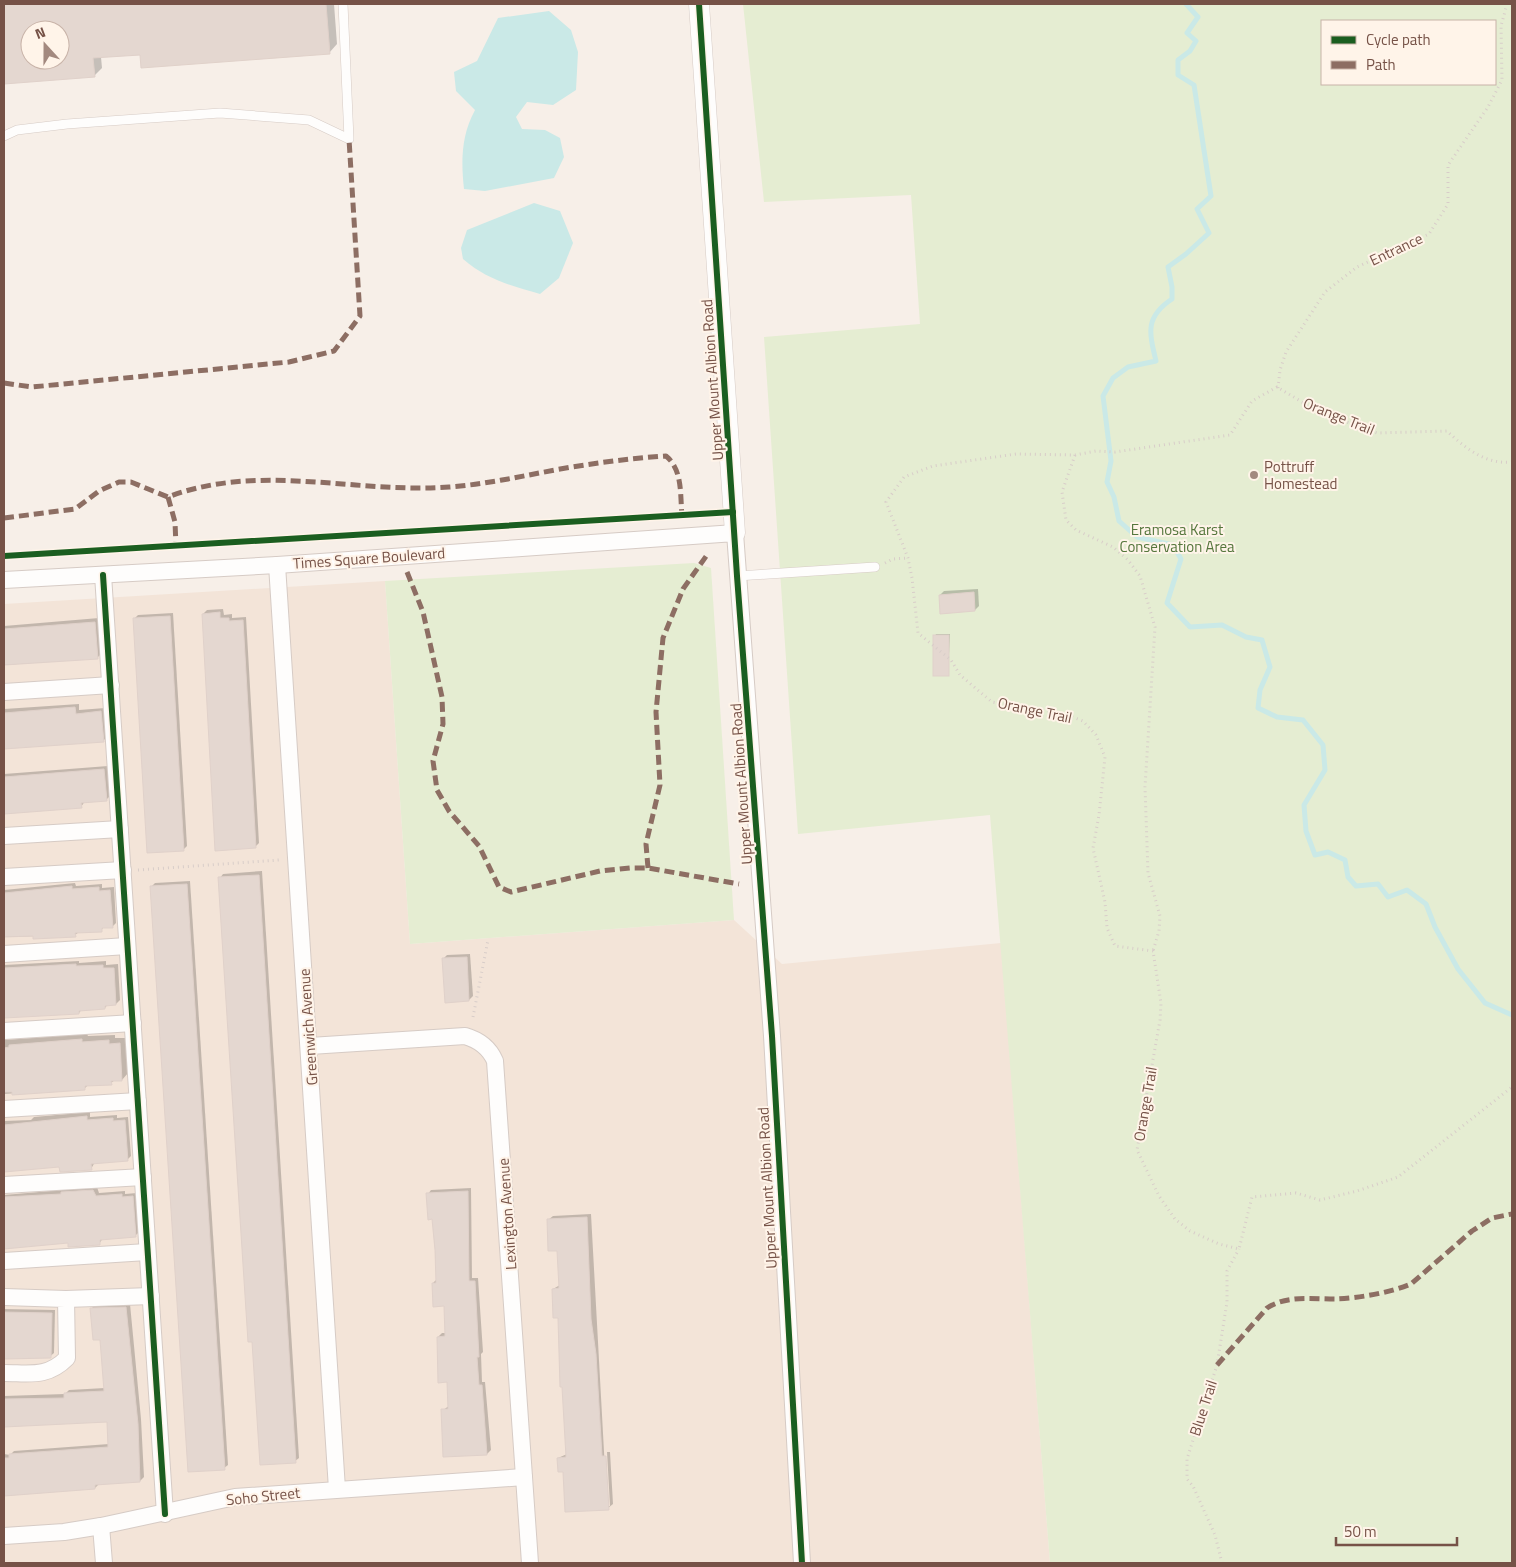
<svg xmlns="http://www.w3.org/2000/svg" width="1516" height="1567" font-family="'Titillium Web',sans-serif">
<rect width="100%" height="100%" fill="#f7efe8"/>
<path fill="#f3e4d8" d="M385 581 410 944 734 920 782 964 1001 943 1050 1563H4V604Z"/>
<g fill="#e5edd2" fill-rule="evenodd">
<path d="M743 4H1512V1563H1050L990 815 798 834 764 337 920 324 911 195 764 202ZM1322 21H1495V84H1322Z"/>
<path d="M694 563 711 568 734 920 410 944 385 581Z"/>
</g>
<g fill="#cae9e7">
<path d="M549 11 571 30 578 52 576 90 553 105 527 102 516 117 522 129 545 130 560 138 564 157 554 178 485 191 464 189C461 161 461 136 475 110L456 91 454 72 477 61 498 18Z"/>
<path d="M534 203 560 211 573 243 559 278 540 294C511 286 486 279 463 259L461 248 467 230Z"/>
</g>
<g fill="#0003" fill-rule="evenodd">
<path d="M4 4H334L337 44 329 53 141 54 101 57 102 68 94 76 4 83ZM30 30H60V60H30Z"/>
<path d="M978 589 979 606 975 610 940 595 944 591Z"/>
<path d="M223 609 224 615 232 614V618L246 617 259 843 255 847 203 614 207 610Z"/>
<path d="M173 613 187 846 183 850 134 619 138 615Z"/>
<path d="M99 618 101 654 97 658 4 665V626Z"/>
<path d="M936 634H950L948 675 935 636Z"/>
<path d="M79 704V710L105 708 107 737 103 741 4 748V709Z"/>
<path d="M108 766 110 796 106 800 85 801 81 807 4 813V774Z"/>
<path d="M262 871 299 1458 295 1461 220 878 223 874Z"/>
<path d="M190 881 228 1465 224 1468 151 887 155 883Z"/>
<path d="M75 883 76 886 102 884V888L114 887 116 923 112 927H104L101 930 79 932 75 935 4 937V890Z"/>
<path d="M470 954 473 996 469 1000 443 959 447 955Z"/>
<path d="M79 961V963L106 961V965L118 964 120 1000 116 1004H108L105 1008 82 1009 79 1013 4 1016V965Z"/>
<path d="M87 1034 88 1036 115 1035V1038H126L128 1073 122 1080H115L111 1083 88 1085 85 1088 4 1094V1040Z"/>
<path d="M90 1112V1117L117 1115V1118L128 1117 131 1156 127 1160 95 1162 91 1169 60 1166 4 1170V1121L31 1120 34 1117Z"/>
<path d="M97 1187 99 1193 125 1191V1194L137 1193 139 1232 135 1236 103 1238 99 1244 69 1242 4 1247V1195Z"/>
<path d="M471 1188 472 1278H478L483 1352 481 1354 482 1382H485L491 1450 487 1454 443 1410 449 1406 448 1381 438 1337 442 1333H447L445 1305 433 1283 437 1279 433 1218 428 1194 431 1190Z"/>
<path d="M591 1214 607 1506H610L607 1452H610L613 1504 608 1508 558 1458 567 1454 559 1317 553 1289 560 1285 559 1250 548 1220 553 1216Z"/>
<path d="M130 1304 141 1419 144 1477 140 1481 99 1484 95 1488 4 1495V1454L10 1455 14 1451 109 1444 108 1421 4 1425V1396L65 1394 69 1390 105 1388 101 1338 91 1309 95 1305Z"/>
<path d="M4 1309 55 1310 54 1353 48 1358 4 1357Z"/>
</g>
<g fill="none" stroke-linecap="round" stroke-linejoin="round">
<path stroke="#cae9e7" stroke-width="5" d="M1186 4 1198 17 1187 33 1196 41 1190 51 1178 60V75L1194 85 1211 196 1197 209 1209 233 1186 254 1168 267 1172 287V299C1145 317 1149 332 1156 361L1128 367 1113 378 1103 396 1111 461 1107 482 1114 497 1119 521 1137 537 1173 545 1181 559 1167 603 1190 627 1222 625 1246 637 1262 640 1270 667 1260 690 1258 708 1277 717 1303 720 1323 745 1325 770 1304 805 1306 831 1315 855 1328 852 1345 860 1348 877 1356 886 1378 884 1388 897 1407 890 1426 904 1435 927 1458 969 1485 1003 1512 1015"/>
</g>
<g fill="#e4d7d0" stroke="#e0d1ca" fill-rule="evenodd">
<path d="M4 4H326L330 54 141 68 140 55 93 58 95 77 4 84ZM30 30H60V60H30Z"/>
<path d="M974 592 975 611 940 614 939 595Z"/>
<path d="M220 612V618H229V621L243 620 256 848 215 851 202 614Z"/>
<path d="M170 616 184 851 147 853 133 618Z"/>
<path d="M95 622 98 659 4 665V629Z"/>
<rect x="933" y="635" width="16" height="41"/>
<path d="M75 707 76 714 101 711 104 742 4 749V713Z"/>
<path d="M104 769 107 801 81 803 82 808 4 814V777Z"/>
<path d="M259 875 296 1463 260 1465 252 1342H248L218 877Z"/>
<path d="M187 884 225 1470 188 1472 150 886Z"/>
<path d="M72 886V889L99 887V891L110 890 113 928H102V932L75 933 76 937 33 939V936L4 937V893Z"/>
<path d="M467 957 469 1001 445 1003 442 958Z"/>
<path d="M76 964V966L103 965V968H114L116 1005 105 1006V1009L79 1011V1014L4 1018V968Z"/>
<path d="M82 1039V1042L109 1040V1044L120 1043 122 1081H111L112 1085 85 1086V1090L12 1095V1092H4V1048L9 1047V1045Z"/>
<path d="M87 1116V1120L113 1118V1121L125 1120 128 1161 91 1164 92 1170 60 1172 59 1167 4 1172V1125Z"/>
<path d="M93 1190 96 1196 122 1194V1197L133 1196 136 1237 100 1240V1245L68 1247V1243L4 1249V1197L61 1194V1192Z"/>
<path d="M468 1191 469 1281H475L479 1357H477L479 1385H482L487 1455 443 1457 441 1409H448L447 1382 438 1383 437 1337 445 1336 444 1306 433 1307 432 1283H436L435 1250 432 1219 428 1220 426 1193Z"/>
<path d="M587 1217 591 1319 596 1354 602 1456H606L609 1510 565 1512 563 1472H558L557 1458 566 1457 562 1387H560L558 1318H553L552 1289 559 1288 557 1251H548L547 1219Z"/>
<path d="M126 1307 138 1424 140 1482 95 1485V1489L4 1496V1458H9V1454L108 1447 107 1422 4 1427V1399L64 1398V1393L104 1391 100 1340H93L90 1308Z"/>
<path d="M4 1312 52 1313 51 1358 4 1359Z"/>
</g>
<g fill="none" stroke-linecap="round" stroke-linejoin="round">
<defs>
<g id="service">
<path d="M4 136 17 130 67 124 220 113 309 120 349 139 343 4"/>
<path d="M737 576 875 567"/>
</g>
<g id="minor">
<path d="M277 565 337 1489"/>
<path d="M103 575 165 1514"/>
<path d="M4 580 277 565 735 533 772 1036 802 1563"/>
<path d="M4 692 111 685"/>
<path d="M4 836 120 829"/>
<path d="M4 877 123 870"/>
<path d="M4 954 127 946"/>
<path d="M4 1031 133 1023"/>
<path d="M310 1046 465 1036C479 1040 489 1047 495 1061L530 1563"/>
<path d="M4 1109 138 1101"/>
<path d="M4 1185 143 1177"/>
<path d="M4 1261 147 1252"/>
<path d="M4 1297 66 1299 67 1358C47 1378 30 1373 4 1373"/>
<path d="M66 1299 151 1296"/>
<path d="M101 1526 104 1563"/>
<path d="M4 1536 64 1532 101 1526 235 1497 524 1477"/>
</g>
<path id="tertiary" d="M699 4 735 533"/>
</defs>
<use href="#service" stroke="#d6cbc5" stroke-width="10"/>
<use href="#minor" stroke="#d6cbc5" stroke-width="18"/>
<use href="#tertiary" stroke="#d6cbc5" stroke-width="21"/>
<g stroke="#d8cdc9" stroke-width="3" stroke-dasharray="1 4" stroke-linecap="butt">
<path d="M1278 388 1280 370 1286 352 1325 292 1357 267 1429 234 1448 204V165L1488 107 1502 80 1501 26 1507 4"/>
<path d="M1075 455 1062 492 1066 520 1076 530 1113 547 1128 560 1140 576 1155 627 1145 787 1148 873 1160 916 1159 931 1153 951"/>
<path d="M1512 462C1486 465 1465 448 1447 431L1377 433 1317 411 1277 387 1252 401 1230 435 1115 452 1096 451 1075 455 1016 454 933 466 904 477 886 502 908 558 912 578 918 633 951 660 960 675 992 702 1065 714 1083 721 1096 735 1105 757 1099 815 1093 848 1105 902 1107 928 1115 946 1153 951 1161 1003 1160 1020 1137 1150 1159 1196 1175 1219 1190 1231 1219 1244 1239 1249 1252 1197 1296 1193 1320 1200 1357 1191 1398 1177 1512 1087"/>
<path d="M885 563 893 559 907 558"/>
<path d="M138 870 279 860"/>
<path d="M473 1017 488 940"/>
<path d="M1222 1563 1215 1535 1193 1486 1187 1479V1459L1217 1365 1227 1302V1271L1239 1249"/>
</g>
<use href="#service" stroke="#fefdfc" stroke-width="9"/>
<use href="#minor" stroke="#fefdfc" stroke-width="16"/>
<use href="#tertiary" stroke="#fefdfc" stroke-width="20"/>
<g stroke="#8d6e63" stroke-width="5" stroke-dasharray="10 5" stroke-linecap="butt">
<path d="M4 383 32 387 289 362 334 351 360 316 349 139"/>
<path d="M168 497 175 522 176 546"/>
<path d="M4 518 75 509 99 491 119 482H131L168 497C259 462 355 494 449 487 491 484 530 474 572 467 603 462 634 458 666 456 683 470 680 495 682 516"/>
<path d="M407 572 423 612 442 697 443 724 433 761 437 790 449 811 479 846 499 887 511 892 600 871 630 868H648L739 884"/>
<path d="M648 868 646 844 660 785 656 712 663 638 683 589 707 555"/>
<path d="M1217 1365 1267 1308C1287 1295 1312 1299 1335 1299 1359 1298 1389 1293 1411 1284L1472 1231 1492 1218 1512 1214"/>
</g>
<defs>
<g id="cycleway">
<path d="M699 4 737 576 772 1036 802 1563"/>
<path d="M4 556 733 512"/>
<path d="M103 575 165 1514"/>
</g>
</defs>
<use href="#cycleway" stroke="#fff4e9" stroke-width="9"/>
<use href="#cycleway" stroke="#1b5e20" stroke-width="6"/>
</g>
<circle fill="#a3897f" stroke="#fff4e9" stroke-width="2" cx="1254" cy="475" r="5"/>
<g text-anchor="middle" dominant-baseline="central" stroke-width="4" stroke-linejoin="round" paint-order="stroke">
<g font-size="15" fill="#765247" stroke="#fff4e9">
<text transform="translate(1396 249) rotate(-25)">Entrance</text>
<text transform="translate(712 380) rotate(-94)">Upper Mount Albion Road</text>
<text transform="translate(1339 416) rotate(22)">Orange Trail</text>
<text transform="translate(369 558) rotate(-4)">Times Square Boulevard</text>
<text transform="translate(1035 710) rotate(12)">Orange Trail</text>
<text transform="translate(741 784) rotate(-94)">Upper Mount Albion Road</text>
<text transform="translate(308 1027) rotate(-94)">Greenwich Avenue</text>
<text transform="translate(1145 1104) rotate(-80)">Orange Trail</text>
<text transform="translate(767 1188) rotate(-93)">Upper Mount Albion Road</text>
<text transform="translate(507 1214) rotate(-94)">Lexington Avenue</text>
<text transform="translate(1203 1408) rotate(-72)">Blue Trail</text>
<text transform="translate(263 1496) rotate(-6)">Soho Street</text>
</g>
<g font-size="15" fill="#765247" stroke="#fff4e9" text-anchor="start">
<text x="1264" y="466">Pottruff<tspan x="1264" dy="17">Homestead</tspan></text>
</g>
<g font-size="15" fill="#55763c" stroke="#fff4e9">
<text x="1177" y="529">Eramosa Karst<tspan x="1177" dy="17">Conservation Area</tspan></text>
</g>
</g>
<rect width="1516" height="1567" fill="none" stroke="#765247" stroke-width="10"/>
<rect x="1321" y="20" width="175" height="65" fill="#fff4e9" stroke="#c8b3a8"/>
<rect x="1331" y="36" width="25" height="8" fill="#1b5e20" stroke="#c8b3a8"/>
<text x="1366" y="45" font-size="15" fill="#765247">Cycle path</text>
<rect x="1331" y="61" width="25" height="8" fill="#8d6e63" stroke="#c8b3a8"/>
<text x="1366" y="70" font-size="15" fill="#765247">Path</text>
<g transform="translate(45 45) rotate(339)"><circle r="24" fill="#fff4e9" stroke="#c8b3a8"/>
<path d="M0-4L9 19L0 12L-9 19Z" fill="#a3897f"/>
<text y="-8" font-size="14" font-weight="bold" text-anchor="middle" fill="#765247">N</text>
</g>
<path d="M1336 1537v8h121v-8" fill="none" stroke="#765247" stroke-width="2.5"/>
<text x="1344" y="1537" font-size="15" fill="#765247" stroke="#fff4e9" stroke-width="4" paint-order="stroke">50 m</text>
</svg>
